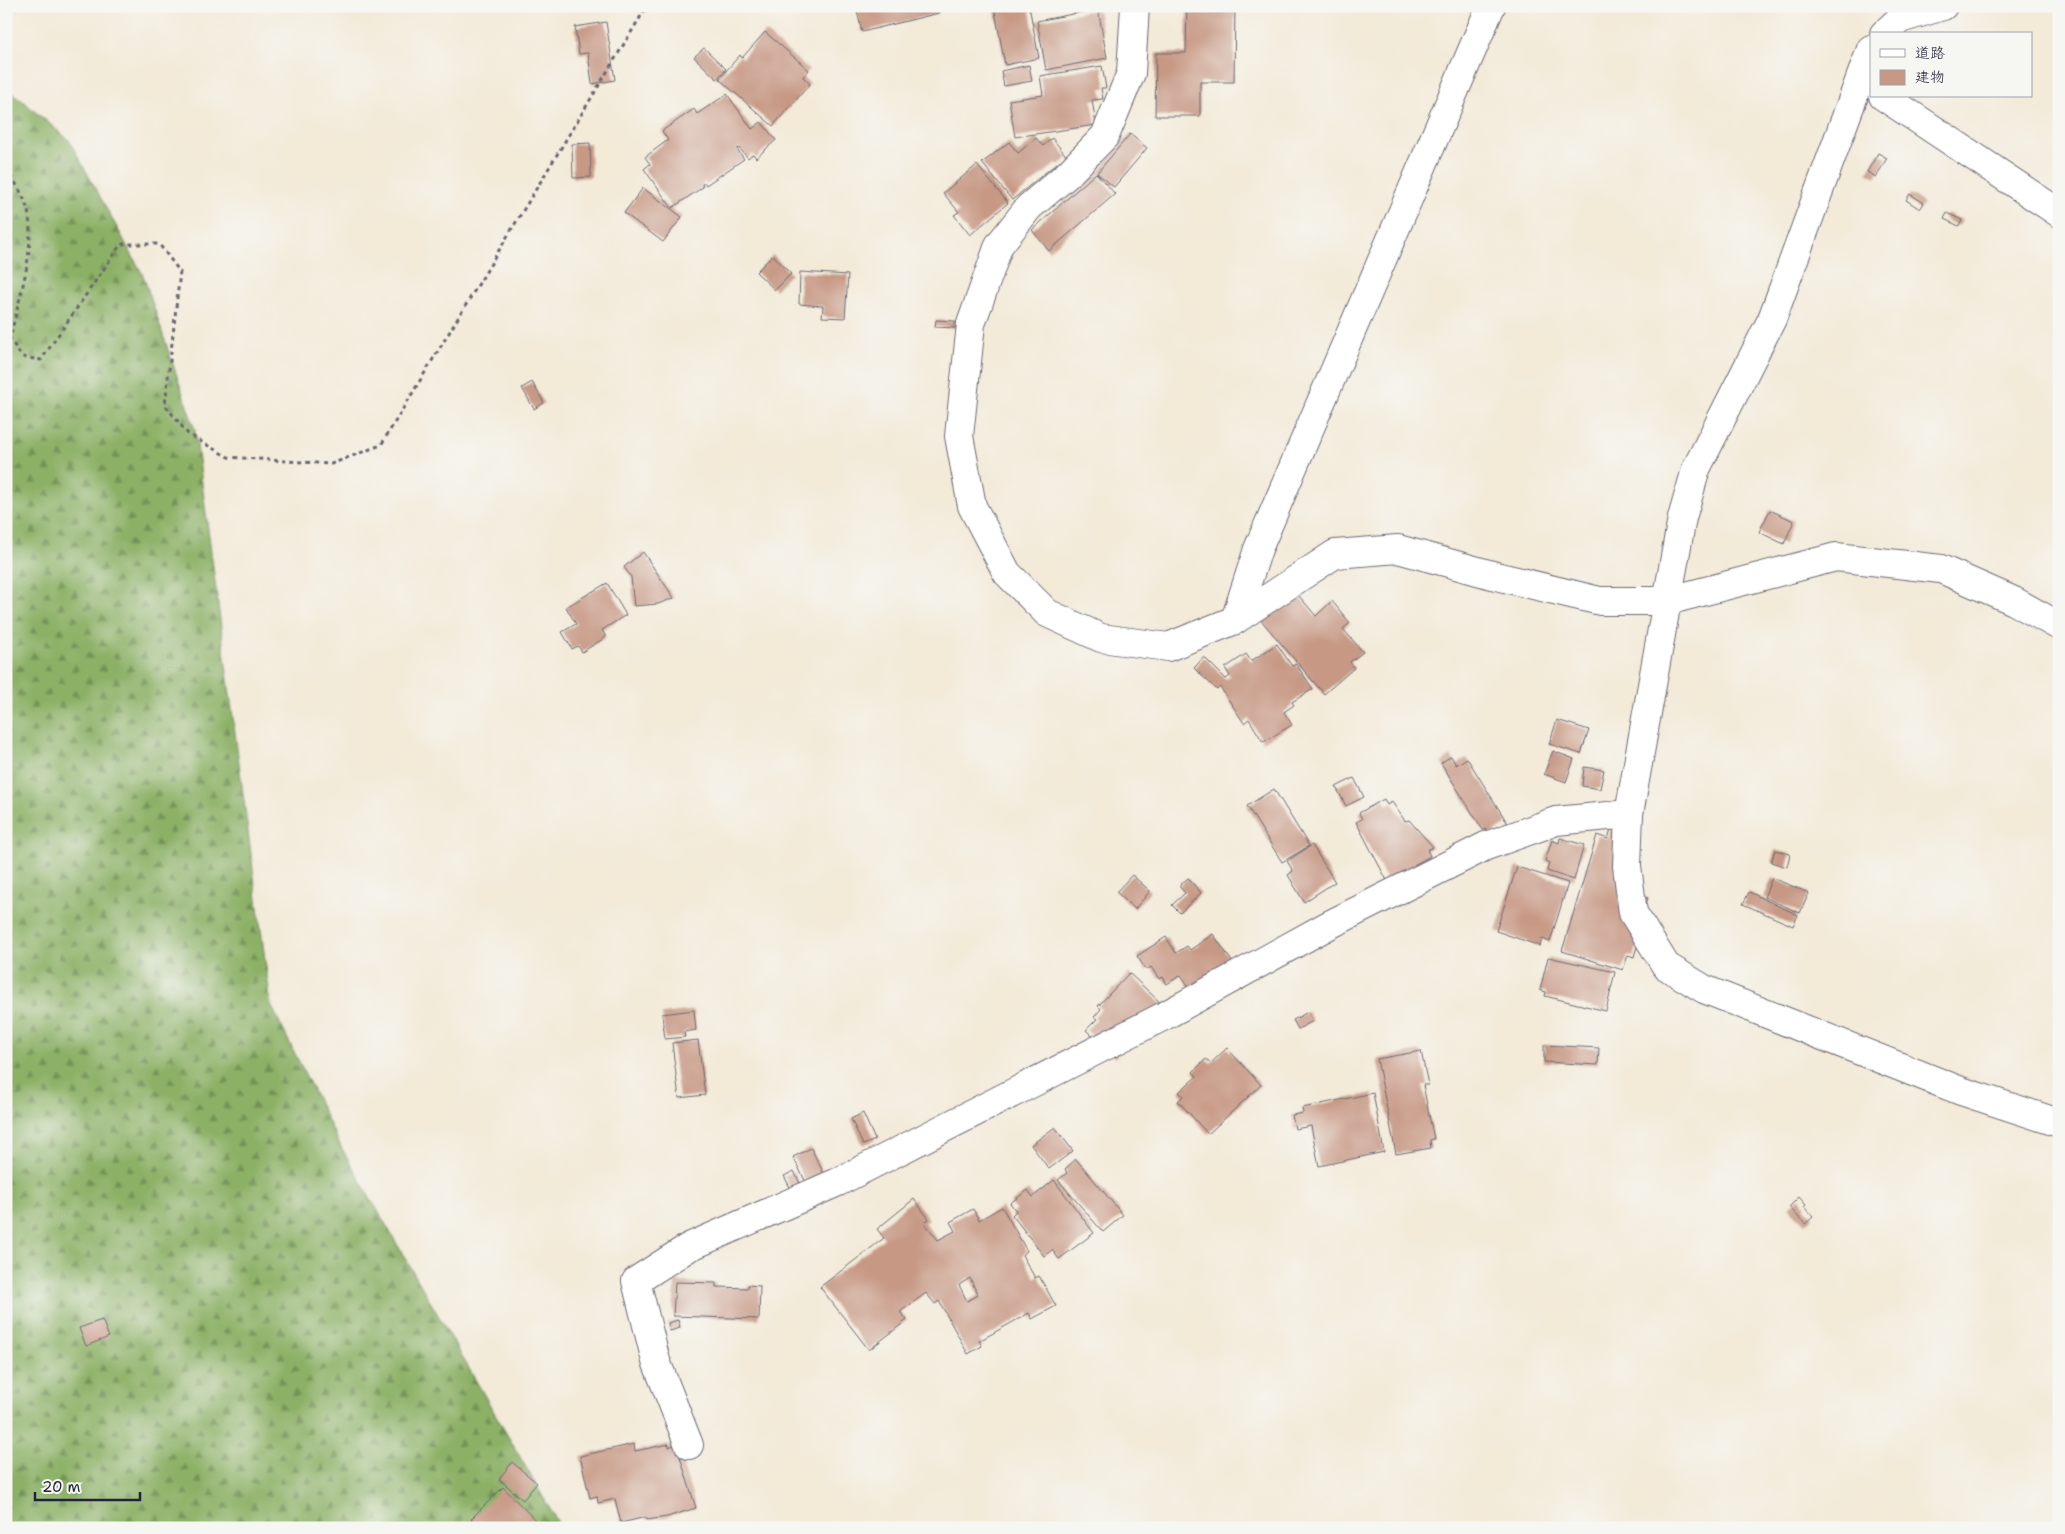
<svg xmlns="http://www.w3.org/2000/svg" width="2065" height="1534" font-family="'Shantell Sans','Klee One',sans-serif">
<defs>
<pattern id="forest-firs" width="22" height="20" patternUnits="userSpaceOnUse" patternTransform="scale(1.25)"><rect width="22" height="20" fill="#8cb166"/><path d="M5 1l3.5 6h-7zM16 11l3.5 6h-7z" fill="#729055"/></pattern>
</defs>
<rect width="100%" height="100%" fill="#f6f6f2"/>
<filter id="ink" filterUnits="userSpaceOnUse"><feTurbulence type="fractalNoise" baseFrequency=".02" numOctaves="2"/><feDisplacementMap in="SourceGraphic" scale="10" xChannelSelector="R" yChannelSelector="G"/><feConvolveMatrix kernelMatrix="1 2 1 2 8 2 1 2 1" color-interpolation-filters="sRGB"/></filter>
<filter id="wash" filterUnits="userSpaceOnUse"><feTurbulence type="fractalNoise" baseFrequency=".0096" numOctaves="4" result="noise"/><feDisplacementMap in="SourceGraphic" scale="20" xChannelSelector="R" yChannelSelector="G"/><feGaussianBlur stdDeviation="1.12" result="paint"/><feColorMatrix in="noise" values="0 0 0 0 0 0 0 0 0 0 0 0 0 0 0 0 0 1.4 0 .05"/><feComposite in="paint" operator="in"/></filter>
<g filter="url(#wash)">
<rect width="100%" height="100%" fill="#f3ead8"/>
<path fill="url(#forest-firs)" stroke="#576a50" d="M6 87 69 140 143 275 195 430 271 1005 341 1147 561 1528H6Z"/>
<g id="blocks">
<g fill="#c79985" fill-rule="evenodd">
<path d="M856 6H938L939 13 862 32Z"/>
<path d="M994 6H1029L1039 58 1005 65Z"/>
<path d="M1187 6H1235L1234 82H1200V116H1155L1156 53H1186Z"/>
<path d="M1098 9 1107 58 1046 70 1037 21Z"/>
<path d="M606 22 615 80 592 84 588 53 579 54 575 27Z"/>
<path d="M765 32 809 70 803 77 810 84 773 126 719 79 740 55 742 58Z"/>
<path d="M704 48 726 69 717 79 694 57Z"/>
<path d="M1029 65 1032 81 1004 86 1001 71Z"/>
<path d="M1102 66 1106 88H1101L1103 99 1092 100 1096 125 1015 137 1009 100 1043 95 1040 76Z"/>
<path d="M727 94 752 129 761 122 776 140 756 158 753 154 748 158 739 148 737 149 744 159 706 185 704 182 702 184 703 187 672 208 644 169 650 164 645 157 668 140 662 131 694 109 697 114Z"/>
<path d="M1130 134 1147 148 1114 187 1097 173Z"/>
<path d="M1036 138 1043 146 1052 138 1068 158 1058 165 1057 163 1012 200 982 163 1009 142 1018 153Z"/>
<path d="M590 143 591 177 573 178 572 144Z"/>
<path d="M1878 153 1887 158 1876 177 1867 172Z"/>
<path d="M977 165 1008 203 970 235 954 215 959 212 943 193Z"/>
<path d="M1096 173 1115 194 1049 251 1032 230Z"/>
<path d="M643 188 682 217 663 242 624 213Z"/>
<path d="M1910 194 1924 203 1920 209 1906 200Z"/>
<path d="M1947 213 1962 220 1959 226 1944 219Z"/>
<path d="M773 255 791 274 775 290 756 272Z"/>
<path d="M800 272 848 275 845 318 822 317 823 306 799 304Z"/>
<path d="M936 320 955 321V328L935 327Z"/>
<path d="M532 382 544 403 534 409 522 388Z"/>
<path d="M1770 510 1794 521 1784 544 1759 532Z"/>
<path d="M643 552 674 598 658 604 634 606 631 577 624 567Z"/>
<path d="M607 583 626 615 602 630 606 637 582 652 578 646 572 649 562 632 576 624 566 607Z"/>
<path d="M1294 590 1316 616 1332 601 1350 623 1343 629 1363 652 1350 662 1354 668 1324 694 1260 619Z"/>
<path d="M1277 644 1292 666 1296 664 1313 689 1292 702 1294 705 1284 712 1292 725 1263 742 1249 719 1244 723 1220 687 1217 690 1194 668 1204 657 1226 679 1230 676 1225 668 1246 654 1251 661Z"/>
<path d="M1557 720 1589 730 1581 754 1549 744Z"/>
<path d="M1553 751 1574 759 1566 782 1544 774Z"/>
<path d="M1451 756 1456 765 1467 758 1508 824 1489 835 1485 829 1483 830 1441 763Z"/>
<path d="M1584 767 1604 770 1600 789 1582 786Z"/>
<path d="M1354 778 1364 797 1346 806 1336 787Z"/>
<path d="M1274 789 1309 846 1282 862 1247 806Z"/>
<path d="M1384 799 1387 805 1392 802 1405 821 1409 820 1433 847 1427 850 1430 856 1414 865 1417 872 1390 886 1356 822 1362 819 1359 813Z"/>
<path d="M1611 829 1640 838 1624 891 1648 898 1643 913 1646 914 1634 957 1628 955 1623 970 1562 951 1597 835 1608 839Z"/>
<path d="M1560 838 1584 845 1574 880 1547 871 1549 863 1545 861 1552 840 1559 843Z"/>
<path d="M1312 845 1335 882 1304 902 1288 875 1293 871 1287 861Z"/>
<path d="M1775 850 1790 854 1787 867 1771 862Z"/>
<path d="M1517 867 1568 883 1550 942 1542 939 1540 946 1496 931Z"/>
<path d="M1132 875 1150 891 1135 909 1116 892Z"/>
<path d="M1188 878 1201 893 1180 913 1172 905 1185 893 1179 886Z"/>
<path d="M1772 878 1809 893 1800 913 1764 897Z"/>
<path d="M1749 892 1798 915 1793 926 1743 904Z"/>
<path d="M1213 934 1242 976 1200 1004 1181 975 1167 984 1163 977 1159 979 1151 967 1146 970 1137 956 1166 937 1176 953 1187 946 1190 950Z"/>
<path d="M1548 957 1615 972 1606 1011 1545 996 1546 992 1540 990Z"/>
<path d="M1129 973 1164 1006 1115 1058 1086 1030 1097 1019 1094 1017 1101 1009 1098 1006Z"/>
<path d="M694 1010 696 1030 684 1032 685 1037 665 1039 662 1014Z"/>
<path d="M1308 1012 1313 1021 1298 1029 1293 1020Z"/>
<path d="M698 1040 705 1095 679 1098 672 1043Z"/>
<path d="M1544 1045 1599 1048 1598 1065 1544 1062Z"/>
<path d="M1227 1048 1261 1085 1208 1134 1178 1101 1183 1096 1179 1092 1197 1076 1193 1072 1206 1059 1211 1063Z"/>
<path d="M1421 1051 1428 1085H1423L1434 1139 1430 1140 1431 1148 1396 1154 1377 1059Z"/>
<path d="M1373 1093 1384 1152 1319 1166 1311 1126 1295 1129 1292 1115 1303 1113 1302 1108Z"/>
<path d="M863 1113 875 1140 863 1145 851 1119Z"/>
<path d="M1055 1127 1073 1151 1049 1169 1031 1145Z"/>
<path d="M811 1148 829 1184 811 1192 793 1157Z"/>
<path d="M1076 1159 1123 1215 1103 1232 1058 1180 1067 1173 1065 1169Z"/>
<path d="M794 1171 804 1192 795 1197 784 1176Z"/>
<path d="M1054 1180 1094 1233 1059 1259 1052 1250 1044 1256 1012 1215 1016 1211 1010 1203 1028 1190 1033 1197Z"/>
<path d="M1799 1197 1806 1205 1804 1207 1813 1217 1805 1224 1789 1207Z"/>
<path d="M914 1199 929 1219 924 1222 938 1240 955 1231 950 1222 973 1209 979 1220 1002 1207 1027 1251 1022 1255 1035 1278 1039 1276 1056 1306 1032 1319 1029 1313 979 1341 982 1346 968 1354 939 1301 935 1304 926 1293 900 1312 907 1320 869 1350 820 1287 884 1238 877 1229ZM970 1278 978 1295 967 1301 959 1285Z"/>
<path d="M675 1282 716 1283V1287L748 1288V1285L760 1286 759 1319 673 1316Z"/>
<path d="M102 1320 109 1337 86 1346 79 1328Z"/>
<path d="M678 1320 680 1328 670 1331 668 1323Z"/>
<path d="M634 1444 635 1451 669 1444V1447L676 1444 696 1508 667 1517 647 1520 646 1517 621 1523 615 1499 598 1503 597 1496 590 1498 580 1456Z"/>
<path d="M512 1462 537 1483 523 1500 499 1479Z"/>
<path d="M503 1487 540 1525 537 1528H480L471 1519Z"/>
</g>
</g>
</g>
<g filter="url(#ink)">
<use href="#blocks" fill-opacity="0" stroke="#6b6872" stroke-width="1"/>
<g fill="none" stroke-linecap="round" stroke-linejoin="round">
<defs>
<g id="minor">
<path d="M1135 6 1131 73 1105 136 1067 175 1029 207 999 245 971 324 959 436 972 506 1007 573 1047 613 1101 638 1168 647 1235 620 1335 554 1398 549 1496 576 1600 601H1667L1836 557 1941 569 2014 601 2059 626"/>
<path d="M1884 34 1900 19 1943 6"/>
<path d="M1871 49 1772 319 1696 469 1682 518 1667 601 1629 814 1627 866 1633 913 1666 966 1704 989 1961 1091 2059 1123"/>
<path d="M1883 96 2059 213"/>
<path d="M1235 620 1258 549 1491 6"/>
<path d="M689 1445 656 1361 636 1281 689 1247 838 1182 1166 1015 1327 926 1486 846 1556 821 1629 814"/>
</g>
</defs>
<use href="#minor" stroke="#6b6872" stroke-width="30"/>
<path stroke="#6b6872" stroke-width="3" stroke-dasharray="4 4" stroke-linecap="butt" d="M6 169C16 183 27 200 29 217 34 257 18 301 10 339L22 357 41 360 121 244H159L180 272 165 405 188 434 228 457 331 464 381 445 647 6"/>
<use href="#minor" stroke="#fff" stroke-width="28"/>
</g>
</g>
<rect width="2065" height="1534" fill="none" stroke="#f6f6f2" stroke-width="25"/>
<rect x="1870" y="32" width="162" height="65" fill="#f6f6f2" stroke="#a1a1a9"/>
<rect x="1880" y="49" width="25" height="8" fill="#ffffff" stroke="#a1a1a9"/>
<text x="1915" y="58" font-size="15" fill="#22223b">道路</text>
<rect x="1880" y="70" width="25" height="15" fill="#c79985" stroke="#a1a1a9"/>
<text x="1915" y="82" font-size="15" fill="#22223b">建物</text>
<path d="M35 1492v8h105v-8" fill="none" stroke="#22223b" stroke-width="2.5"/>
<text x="42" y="1492" font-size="15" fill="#22223b" stroke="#f6f6f2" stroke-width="4" paint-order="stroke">20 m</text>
</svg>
